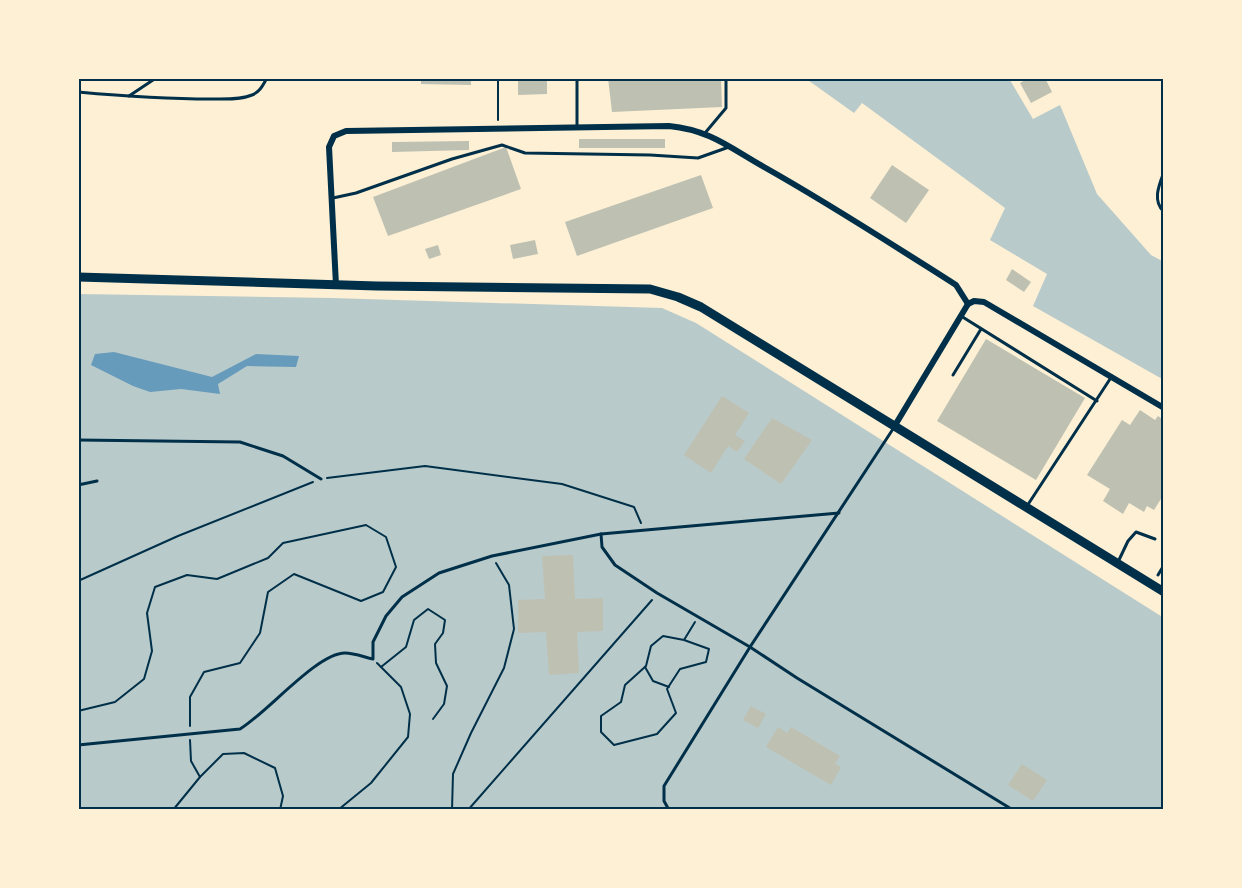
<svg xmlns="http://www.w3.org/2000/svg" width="1242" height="888" font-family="'Asap Condensed',sans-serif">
<rect width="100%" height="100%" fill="#fdf0d5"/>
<g fill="#b9caca">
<path d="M805 78H1013L1010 80 1033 119 1060 105 1097 194 1151 255 1164 262V380L1033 306 1047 274 990 240 1005 208 862 103 854 113Z"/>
<path d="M78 294 332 298 662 308 696 323 1164 618V810H78Z"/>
</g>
<path fill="#669bbc" d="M114 352 212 377 256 354 299 356 296 367 247 366 218 384 220 394 181 389 150 392 133 386 91 365 95 354Z"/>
<g fill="#bec0b2">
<path d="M421 78H471V85L421 84Z"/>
<path d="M518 78H547V94L518 95Z"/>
<path d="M608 78H721L722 107 612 112Z"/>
<path d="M1029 78H1045L1052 92 1031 103 1020 83Z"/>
<rect x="579" y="139" width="86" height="9"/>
<path d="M469 141V150L392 152V142Z"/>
<path d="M506 147 521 189 388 236 373 197Z"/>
<path d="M892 165 929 190 906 223 870 198Z"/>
<path d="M701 175 713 208 577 256 565 222Z"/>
<path d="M535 240 538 254 513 259 510 245Z"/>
<path d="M438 245 441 255 429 259 425 249Z"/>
<path d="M1012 269 1031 282 1024 292 1006 280Z"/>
<path d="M986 339 1085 398 1036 480 937 421Z"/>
<path d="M722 396 749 413 735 435 745 441 737 452 728 446 711 473 684 455Z"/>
<path d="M1140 410 1155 420 1158 416 1164 420V494L1154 510 1147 506 1144 512 1129 503 1123 514 1103 501 1110 489 1087 475 1122 420 1130 425Z"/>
<path d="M772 418 812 440 781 484 744 459Z"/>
<path d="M573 555 575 599 603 598V631L577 632 579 673 549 675 546 632 518 633V600L545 599 542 556Z"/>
<path d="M751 706 766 714 758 728 743 720Z"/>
<path d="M778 727 787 733 791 727 840 756 835 764 841 767 831 785 766 747Z"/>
<path d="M1022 764 1047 780 1033 801 1008 785Z"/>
</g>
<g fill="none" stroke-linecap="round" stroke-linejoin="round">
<g stroke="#003049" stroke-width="2">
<path d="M498 120V78"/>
<path d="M327 478 425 466 562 484 634 507 641 523"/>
<path d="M78 581 178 536 313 482"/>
<path d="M684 640 709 649 706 662 680 669 667 689 676 713 657 734 614 745 601 732V716L621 702 625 685 646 666 651 646 663 636 684 640 695 622"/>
<path d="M381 667 406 647 414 620 428 609 445 620 443 633 435 644 436 663 447 686 444 704 433 719"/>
<path d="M645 667 653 681 669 687"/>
<path d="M78 711 115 702 144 679 152 651 147 613 155 587 187 575 217 579 268 558 283 543 366 525 386 537 396 567 383 592 361 601 294 574 268 592 260 633 240 663 204 672 190 697V726"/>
<path d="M190 740 191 761 200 777"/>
<path d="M173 810 200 777 223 754 244 753 275 768 283 796 280 810"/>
<path d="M338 810 371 783 408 737 410 714 401 687 377 663"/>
<path d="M452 810 453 774 471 733 504 668 514 629 509 585 496 563"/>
<path d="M468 810 652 600"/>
</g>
<g stroke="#003049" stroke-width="3">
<path d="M78 92C122 96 167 99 211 99 224 99 240 100 252 95 260 92 263 85 267 78"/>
<path d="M129 96 156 78"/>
<path d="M577 127V78"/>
<path d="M705 133 726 108V78"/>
<path d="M1164 172C1159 185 1152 201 1164 212"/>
<path d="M333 198 356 193 452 159 502 145 525 153 650 155 698 158 729 147"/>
<path d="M961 316 1097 401"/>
<path d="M953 375 981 329"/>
<path d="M78 440 240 442 283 456 321 479"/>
<path d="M78 485 97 481"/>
<path d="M1027 506 1112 376"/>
<path d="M601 534 602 547 615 565 657 593 750 647 797 678 1013 810"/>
<path d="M1118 562 1128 541 1136 532 1155 539"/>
<path d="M1158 575 1164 565"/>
<path d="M78 745 240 729C268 712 317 653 345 653 354 653 364 657 373 659V642L386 616 402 597 439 573 492 556 601 534 839 513"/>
<path d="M669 810 664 801V786L750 647 893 429"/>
</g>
<g stroke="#003049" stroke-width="6">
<path d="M336 285 329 147 334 136 346 131 669 126C710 130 730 148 764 167 830 204 893 245 956 285L968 304"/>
<path d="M968 304 974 301 984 302 1164 408"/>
<path d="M894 427 968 304"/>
</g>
<path stroke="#003049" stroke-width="9" d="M78 277 377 286 650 289 678 297 701 307 1164 592"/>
</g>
<rect width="1242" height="888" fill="none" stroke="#fdf0d5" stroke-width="159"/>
<rect x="80" y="80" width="1082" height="728" fill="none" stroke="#003049" stroke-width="2"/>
</svg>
